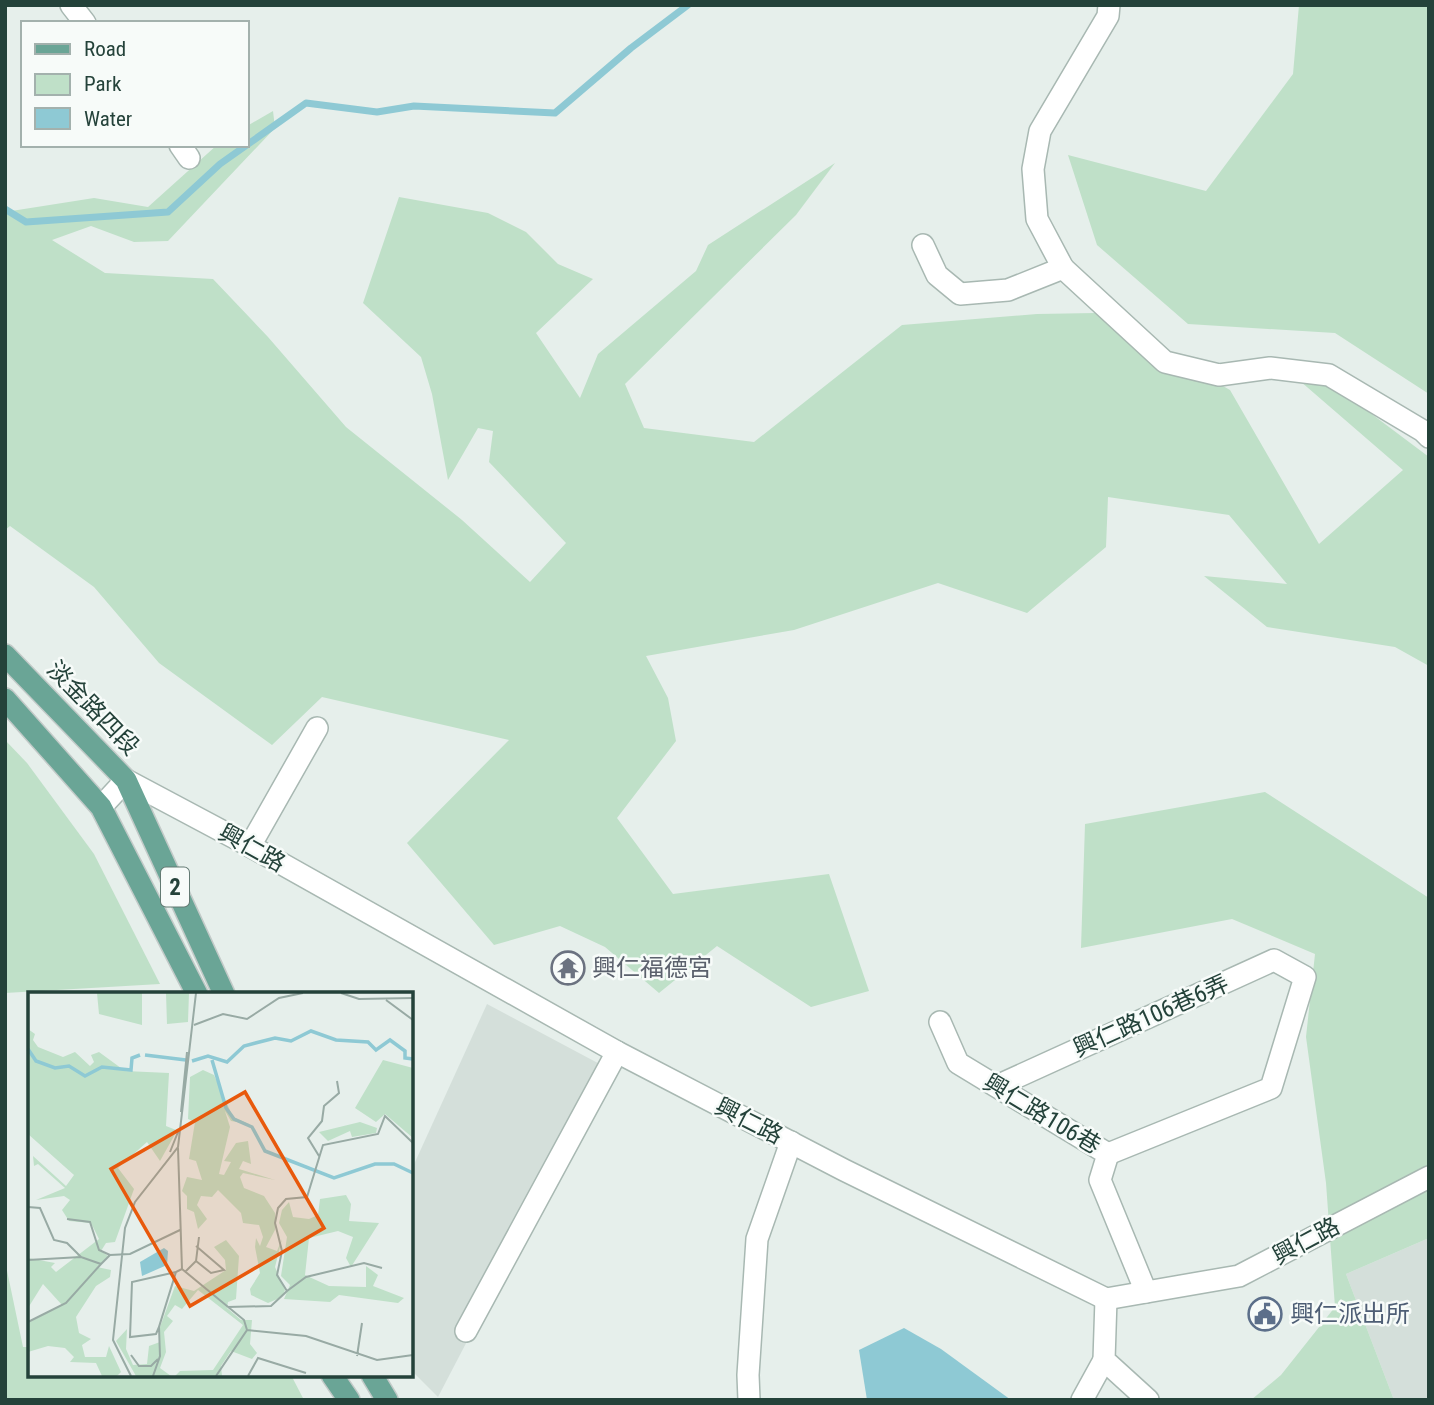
<svg xmlns="http://www.w3.org/2000/svg" width="1434" height="1405" font-family="'Roboto Condensed','Noto Sans TC',sans-serif">
<rect width="100%" height="100%" fill="#e6efeb"/>
<g fill="#d4dfda">
<path d="M487 1004 609 1069 438 1397 411 1370V1171Z"/>
<path d="M1429 1238V1400H1394L1346 1274Z"/>
</g>
<g fill="#bfe0c8">
<path d="M1299 5H1429V394L1335 333 1188 324 1097 245 1068 155 1206 191 1293 74Z"/>
<path d="M273 111 275 128 168 241 134 242 91 226 52 240 105 273 213 279 268 337 346 427 462 520 530 582 566 543 489 462 493 431 478 428 448 480 432 394 421 357 363 303 399 197 488 213 526 232 558 264 593 279 536 333 580 398 598 354 696 271 708 245 835 163 796 215 625 384 644 428 754 442 902 325 1037 314 1095 313 1230 390 1319 544 1403 470 1300 381 1329 382 1429 457V666L1395 647 1267 627 1204 576 1287 584 1229 515 1108 497 1106 547 1027 613 938 583 794 630 646 656 668 698 676 741 617 818 673 894 829 874 869 991 811 1007 717 946 659 993 605 947 560 926 494 945 407 843 509 740 322 697 272 745 159 663 94 587 10 526 5 530V212L94 198 148 207 217 145H247V126Z"/>
<path d="M5 740 27 763 94 854 160 984 5 993Z"/>
<path d="M1265 792 1429 898V1238L1346 1274 1394 1400H1251L1281 1375 1335 1307 1326 1183 1306 1037 1315 954 1232 919 1081 948 1085 824Z"/>
<path d="M5 1261 23 1347H30V1375H291L304 1400H5Z"/>
</g>
<path fill="#8ec9d4" d="M904 1328 941 1349 1011 1400H867L859 1350Z"/>
<g fill="none" stroke-linecap="round" stroke-linejoin="round">
<path stroke="#8ec9d4" stroke-width="7" d="M5 209 26 222 168 212 220 164 306 103 377 112 414 106 555 113 631 48 688 5"/>
<defs>
<g id="minor">
<path d="M71 5 85 23"/>
<path d="M1109 5 1108 16 1040 131 1033 169 1037 219 1063 268 1165 362 1219 375 1270 368 1329 375 1423 431 1429 437"/>
<path d="M180 145 189 158"/>
<path d="M923 245 937 275 960 294 1008 290 1063 268"/>
<path d="M101 807 126 780 250 846 617 1052 844 1170 1106 1299 1239 1276 1429 1177"/>
<path d="M250 846 317 728"/>
<path d="M940 1022 958 1063 1108 1154 1100 1180 1146 1292"/>
<path d="M997 1086 1274 960 1305 977 1271 1088 1108 1154"/>
<path d="M1106 1299 1104 1360 1148 1400"/>
<path d="M466 1331 617 1052"/>
<path d="M749 1400 748 1375 757 1239 791 1142"/>
<path d="M1082 1400 1104 1360"/>
</g>
<g id="major">
<path d="M5 655 126 780 224 994"/>
<path d="M5 699 101 807 197 994"/>
<path d="M332 1375 349 1400"/>
<path d="M372 1375 387 1400"/>
</g>
</defs>
<use href="#minor" stroke="#a8b8b2" stroke-width="24"/>
<use href="#major" stroke="#c2cac8" stroke-width="24"/>
<use href="#minor" stroke="#fff" stroke-width="21"/>
<use href="#major" stroke="#6aa596" stroke-width="21"/>
</g>
<defs>
<symbol id="temple-ring" viewBox="-11 -11 22 22"><circle r="9.5" fill="#f7fbf9" stroke="#6b7280" stroke-width="1.5"/><path d="M0-6L5-2H3V0L6.5 2.5H4V6H1.5V3h-3V6H-4V2.5H-6.5L-3 0V-2H-5Z" fill="#6b7280"/></symbol>
<symbol id="civic-ring" viewBox="-11 -11 22 22"><circle r="9.5" fill="#f7fbf9" stroke="#5c6f8a" stroke-width="1.5"/><path d="M-.6-6.5H3V-4.5H.6V-3L4-1V1h2V6H-6V1h2V-1L-.6-3ZM-1.2 2.5V6h2.4V2.5Z" fill="#5c6f8a"/></symbol>
</defs>
<g fill-rule="evenodd">
<use href="#temple-ring" x="549" y="949" width="38" height="38"/>
<use href="#civic-ring" x="1246" y="1295" width="38" height="38"/>
</g>
<g text-anchor="middle" dominant-baseline="central" stroke-width="5" stroke-linejoin="round" paint-order="stroke">
<rect fill="#f7fbf9" stroke="#637a73" stroke-width="2" x="161" y="867.5" width="28" height="39" rx="5"/>
<g font-size="23" font-weight="bold" fill="#24423a">
<text x="175" y="887">2</text>
</g>
<g font-size="24" fill="#24423a" stroke="#f7fbf9">
<text transform="translate(93 708) rotate(46)">淡金路四段</text>
<text transform="translate(252 848) rotate(29)">興仁路</text>
<text transform="translate(1151 1016) rotate(-24)">興仁路106巷6弄</text>
<text transform="translate(1042 1114) rotate(31)">興仁路106巷</text>
<text transform="translate(749 1121) rotate(27)">興仁路</text>
<text transform="translate(1306 1241) rotate(-28)">興仁路</text>
</g>
<g font-size="24" fill="#5b616d" stroke="#f7fbf9" text-anchor="start">
<text x="592" y="968">興仁福德宮</text>
</g>
<g font-size="24" fill="#4e5e75" stroke="#f7fbf9" text-anchor="start">
<text x="1290" y="1314">興仁派出所</text>
</g>
</g>
<g transform="translate(28 992)">
<rect width="385" height="385" fill="#e6efeb"/>
<path d="M69 1H114V33L71 22ZM138 1H161L160 30 139 32ZM0 37 7 42 5 48 10 55 35 65 47 60 62 74 66 70 63 63 71 60 97 79 141 81 138 134 148 138 146 144 132 169 119 150 90 176 106 197 87 250 78 251 73 259 80 264 69 275 83 278 82 285 68 294 48 325 51 341 63 347 54 353 57 365H78L81 354 93 380 89 384H74L68 371 42 370 46 365 37 356 20 354 0 360V331L34 313 15 292 0 316V266L27 271 23 275 28 280 71 247 63 231 41 229 34 218 42 208 36 204 8 208 37 196 10 172 6 174 5 164 38 194 46 183 0 142ZM355 68 385 76V146L357 122 348 130 327 116ZM175 78 186 83 205 125 221 132 203 129 197 119 202 135 191 182 196 183 203 170 196 169 208 151 220 149 223 172 215 169 211 177 247 188 215 181 212 185 216 196 236 204 247 221V238L238 255 249 259 254 247 247 275 257 298 254 305 240 311 223 303 222 297 232 281 227 255 228 246 232 254 235 245 231 233 215 231 213 221 190 198 184 205 173 204 169 213 179 227 170 237 166 220 159 217V204L154 199 159 185 174 188 168 169 161 167 167 130 160 127 162 85ZM332 130 349 136 348 141 324 145 322 139 300 149 291 140ZM318 203 323 212 321 229 351 231 323 275 318 266 325 245 310 239 281 246 277 283 301 294 338 295V274L350 283 345 294 376 306 370 311 311 303 302 310 256 307 262 293 253 284 259 245 251 231 254 218 261 210 265 225 281 227 290 223 292 207ZM198 248 211 264 208 307 200 310 199 316 213 328H224L222 352 229 361 224 367 203 359 193 374 194 384H147L152 379 185 378 215 333 170 298 154 317 147 313 139 324 145 329 136 340 138 360 132 376 143 384H108L88 349 99 337 98 357 105 373 119 372 121 354 132 350V335L147 294 166 299 198 278 197 268 186 255Z" fill="#bfe0c8"/>
<path d="M136 256 140 259 139 273 114 284 112 270Z" fill="#8ec9d4"/>
<path fill="none" stroke="#8ec9d4" stroke-width="3.5" d="M0 57 8 69 27 76 41 74 57 84 74 75 103 78 104 66 112 63M117 63 158 68M184 68 198 116 206 127 224 135 237 159 306 186 347 172H366L385 181M164 69 180 64 199 70 216 54 247 46 263 49 283 39 308 48 340 50 348 58 362 48 377 59V66L385 67"/>
<path fill="none" stroke="#98aaa4" stroke-width="2" d="M313 1 331 7 385 6M358 8 385 28M166 33 195 22 219 27 251 6 275 1M153 120 159 60M150 156 154 277 216 328 219 338 188 384M142 160 150 140M291 164 280 146 294 129 296 114 311 101 309 89M0 215 12 216 26 248 39 251 53 265M39 227 62 230 71 258 82 263M0 268 53 265 73 272 82 263 102 262 152 238M168 269 183 281 196 278 168 254M157 280 168 269 171 245M259 299 278 285 336 271 354 276M200 315 243 314 259 299 249 283 254 259 247 231 250 216 258 207 279 205 295 153 350 142 357 124 385 151M0 330 38 311 73 272M131 335 128 342 102 345 104 290 148 280M219 338 278 344 349 368 385 363M103 363 111 374H123L130 367M329 364 334 331M103 384 85 348 97 236 107 210 150 155 168 1M125 384 132 364 131 335 148 280 154 277M220 384 230 366 278 381"/>
<path fill="#e8590c" fill-opacity="0.15" stroke="#e8590c" stroke-width="3.5" d="M217 100 296 236 162 314 83 177Z"/>
<rect width="385" height="385" fill="none" stroke="#24423a" stroke-width="3.5"/>
</g>
<rect width="1434" height="1405" fill="none" stroke="#24423a" stroke-width="14"/>
<rect x="21" y="21" width="228" height="126" fill="#f7fbf9" stroke="#a3b1ad" stroke-width="2"/>
<rect x="35" y="44" width="35" height="10" fill="#6aa596" stroke="#a3b1ad" stroke-width="2"/>
<text x="84" y="56" font-size="21" fill="#24423a">Road</text>
<rect x="35" y="74" width="35" height="21" fill="#bfe0c8" stroke="#a3b1ad" stroke-width="2"/>
<text x="84" y="91" font-size="21" fill="#24423a">Park</text>
<rect x="35" y="108" width="35" height="21" fill="#8ec9d4" stroke="#a3b1ad" stroke-width="2"/>
<text x="84" y="126" font-size="21" fill="#24423a">Water</text>
</svg>
